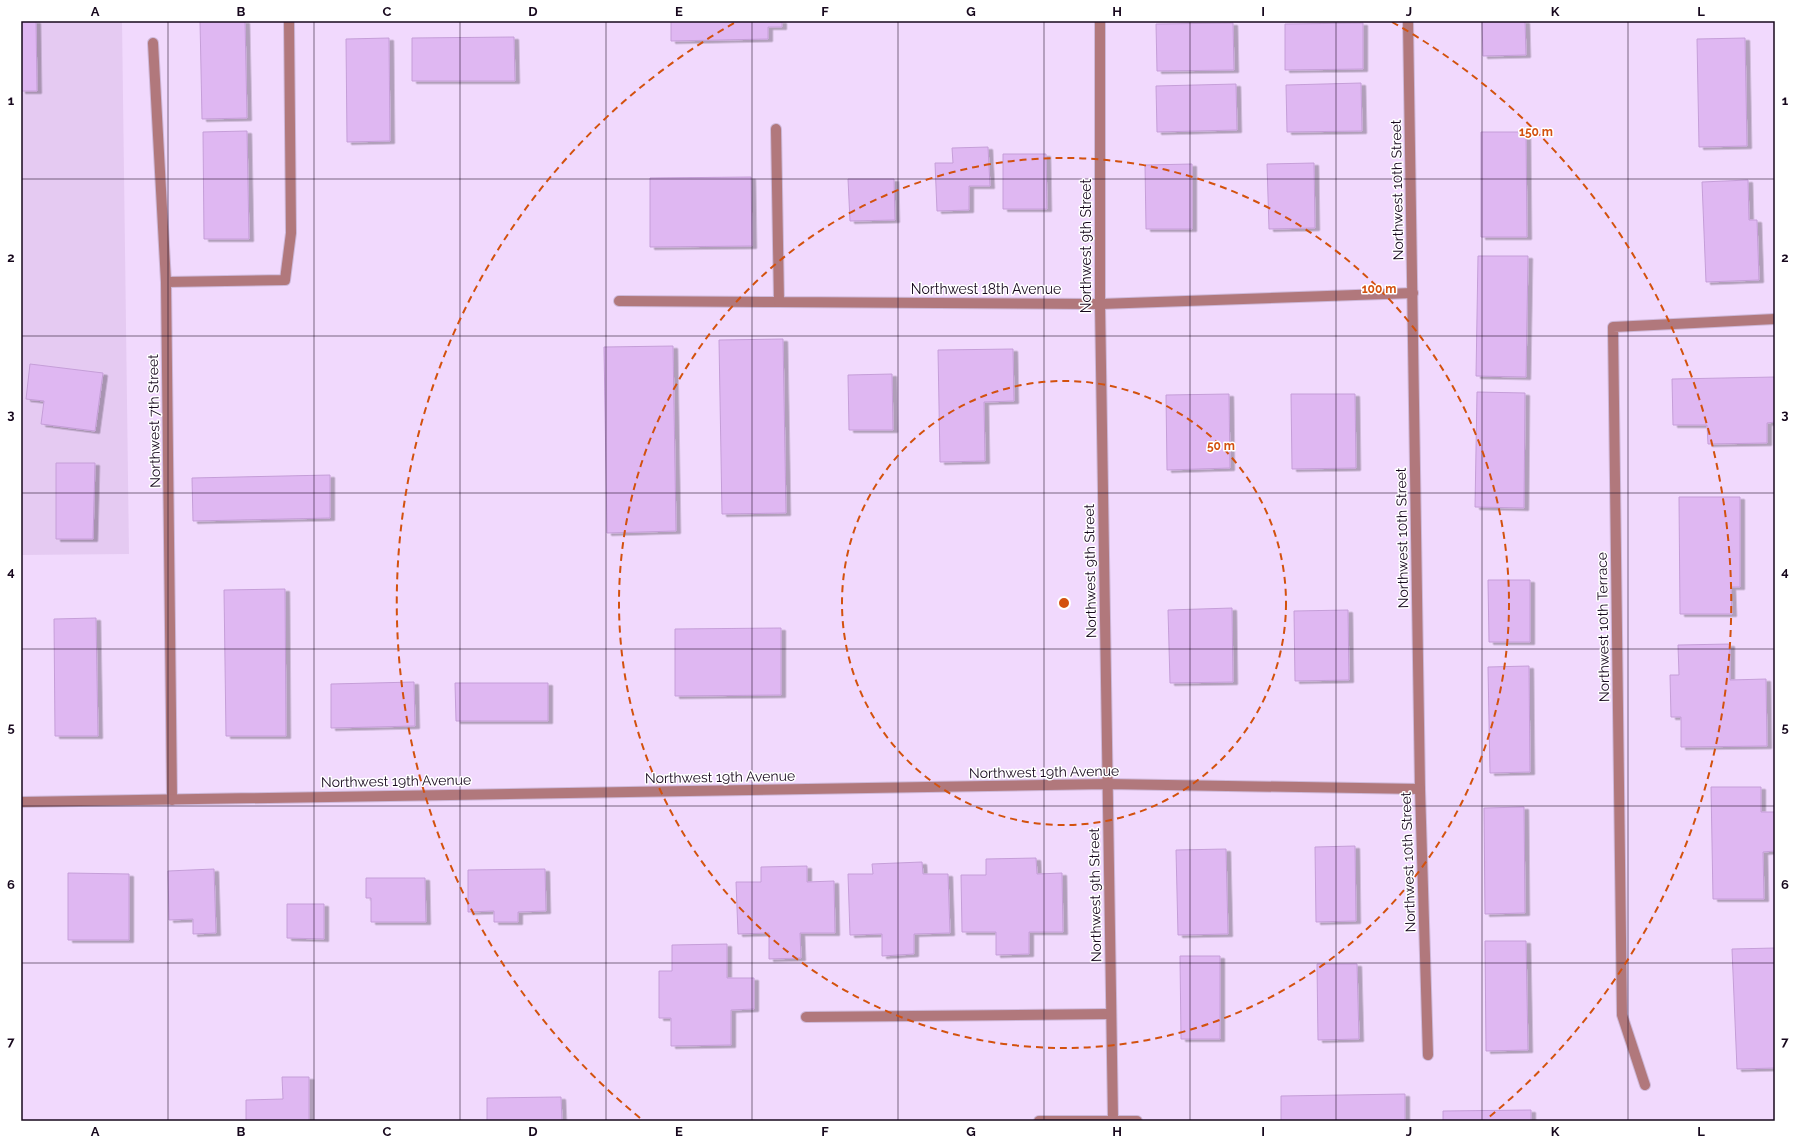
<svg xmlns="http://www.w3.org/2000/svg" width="1796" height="1142" font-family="Raleway,sans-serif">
<defs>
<filter id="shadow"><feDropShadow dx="4.5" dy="2.5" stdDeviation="0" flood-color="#0004"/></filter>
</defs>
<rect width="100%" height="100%" fill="#f1d9fd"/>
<path fill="#e5caf2" d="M21 21H122L129 554 21 555Z"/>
<g fill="#dfb7f2" stroke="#c59ed8" filter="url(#shadow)">
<path d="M21 21H36L37 91H21Z"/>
<path d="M200 21H245L247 118 202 119Z"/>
<path d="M671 21H782V27H768V39L671 41Z"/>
<path d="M1482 21H1525L1526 55 1483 56Z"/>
<path d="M1233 23 1234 70 1157 71 1156 24Z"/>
<path d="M1363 23V69L1285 70V24Z"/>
<path d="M514 37 515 81H412V38Z"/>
<path d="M389 38 390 141 347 142 346 39Z"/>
<path d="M1745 38 1747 146 1699 147 1697 39Z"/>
<path d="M1361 83 1362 131 1287 132 1286 85Z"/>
<path d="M1236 84 1237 130 1157 132 1156 86Z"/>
<path d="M247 131 249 239H204L203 132Z"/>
<path d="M1481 132H1526L1527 237H1481Z"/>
<path d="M988 147 990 186H969V210L937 211 935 163H953L952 148Z"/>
<path d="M1003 154H1046L1047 209H1003Z"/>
<path d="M1314 163 1315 228 1269 229 1267 164Z"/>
<path d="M1192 164V229H1146L1145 165Z"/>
<path d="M751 177 752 246 650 247V178Z"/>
<path d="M848 179H894L895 220 850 221Z"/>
<path d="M1748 180 1749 220H1757L1759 280 1706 282 1702 182Z"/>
<path d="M1478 256H1528L1526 377 1476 376Z"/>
<path d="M783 339 786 513 722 514 719 340Z"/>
<path d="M673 346 676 531 607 533 604 347Z"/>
<path d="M1013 349 1014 401 984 402 985 461 940 462 938 350Z"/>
<path d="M30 364 103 373 95 431 41 424 44 401 26 399Z"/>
<path d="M892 374 893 430H849L848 375Z"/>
<path d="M1775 377V422L1767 423V443L1708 444 1707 425H1673L1672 379Z"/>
<path d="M1477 392 1525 393 1524 508 1475 507Z"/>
<path d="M1229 394 1230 468 1167 470 1166 395Z"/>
<path d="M1291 394H1355L1356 468 1292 469Z"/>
<path d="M56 463H95L93 539H56Z"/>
<path d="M330 475V518L193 521 192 478Z"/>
<path d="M1679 497H1740V587H1731L1732 614H1680Z"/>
<path d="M1488 580H1530V642H1489Z"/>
<path d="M285 589 286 736H226L224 590Z"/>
<path d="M1232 608 1233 682 1170 683 1168 610Z"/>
<path d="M1348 610 1349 680 1295 681 1294 611Z"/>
<path d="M96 618 98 736H55L54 619Z"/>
<path d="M781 628V695L675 696V629Z"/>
<path d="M1730 644V680L1766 679 1767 746 1681 747V717H1671L1670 675H1679L1678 645Z"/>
<path d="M1529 666 1530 772 1490 773 1488 667Z"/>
<path d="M414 682 415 726 331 728V684Z"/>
<path d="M455 683H548V721H456Z"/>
<path d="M1711 787H1761V812H1775V851L1763 852 1764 899H1713Z"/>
<path d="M1524 807 1525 913 1485 914 1484 808Z"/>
<path d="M1355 846 1356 921 1316 922 1315 847Z"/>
<path d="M1226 849 1228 934 1178 935 1176 850Z"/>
<path d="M1036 858 1037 874 1062 873 1063 932H1029V954L996 955V932H962L961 875H986V859Z"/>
<path d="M922 862 923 874H948L950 933 914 934V954L882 956V934L850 935 848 874H873L872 864Z"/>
<path d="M807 866V882L834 881 835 933H800L801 958 769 959V933L738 934 736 882H761V867Z"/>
<path d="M214 869 216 933 193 934V919L169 920 168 871Z"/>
<path d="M545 869 546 911 518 912V922H494V911L468 912V870Z"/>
<path d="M68 873 129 874V940H68Z"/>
<path d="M366 878H425L426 922H371V898H366Z"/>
<path d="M287 904H324V939L287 938Z"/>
<path d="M1485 941H1526L1528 1050 1486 1051Z"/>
<path d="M727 944V978H754V1009L731 1010V1045L671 1046V1018H659V971H672V945Z"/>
<path d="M1775 948V1068L1737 1069 1732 949Z"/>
<path d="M1180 956H1220V1039H1181Z"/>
<path d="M1317 964H1357L1359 1039 1318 1040Z"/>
<path d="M282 1077H309V1121H246V1100L283 1099Z"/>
<path d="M1405 1094V1121H1281V1096Z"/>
<path d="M561 1097 562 1121H487V1098Z"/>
<path d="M1531 1110V1121H1443V1111Z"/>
</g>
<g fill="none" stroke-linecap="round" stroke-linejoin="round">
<defs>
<g id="lane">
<path d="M166 282 285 280 291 233 289 21"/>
<path d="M619 301 779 302"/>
<path d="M806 1017 1110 1014"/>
</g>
<g id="street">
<path d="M1100 21V304L1113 1120"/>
<path d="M1408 21 1420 789 1428 1055"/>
<path d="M153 43 166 282 172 800"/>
<path d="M776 129 779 302 1100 304 1413 293"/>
<path d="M21 802 1107 784 1420 789"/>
<path d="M1645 1085 1622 1015 1613 327 1775 319"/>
<path d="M1039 1121H1137"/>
</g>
</defs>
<use href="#lane" stroke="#ceb8d9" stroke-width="12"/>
<use href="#street" stroke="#ceb8d9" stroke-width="12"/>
<use href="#lane" stroke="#b1787c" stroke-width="10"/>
<use href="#street" stroke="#b1787c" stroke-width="10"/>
</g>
<path fill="none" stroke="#17081d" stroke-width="1" stroke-opacity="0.55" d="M168 21V1121M314 21V1121M460 21V1121M606 21V1121M752 21V1121M898 21V1121M1044 21V1121M1190 21V1121M1336 21V1121M1482 21V1121M1628 21V1121M21 179H1775M21 336H1775M21 493H1775M21 649H1775M21 806H1775M21 963H1775"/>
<g fill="none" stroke="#d3510e" stroke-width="2" stroke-dasharray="7 5">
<circle cx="1064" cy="603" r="222"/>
<circle cx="1064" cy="603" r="445"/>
<path d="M640 1118A667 667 0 0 1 736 22M1392 22A667 667 0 0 1 1488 1118"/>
</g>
<g text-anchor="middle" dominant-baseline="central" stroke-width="3" stroke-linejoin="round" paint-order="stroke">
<g font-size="14" fill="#17081d" stroke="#fff">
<text transform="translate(1397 190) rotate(-91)">Northwest 10th Street</text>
<text transform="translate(1086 246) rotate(-90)">Northwest 9th Street</text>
<text x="986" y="289">Northwest 18th Avenue</text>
<text transform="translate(154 421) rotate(-91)">Northwest 7th Street</text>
<text transform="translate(1402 538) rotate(-91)">Northwest 10th Street</text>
<text transform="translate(1090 571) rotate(-91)">Northwest 9th Street</text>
<text transform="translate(1603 627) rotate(-91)">Northwest 10th Terrace</text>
<text transform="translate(1044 772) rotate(-1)">Northwest 19th Avenue</text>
<text transform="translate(720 777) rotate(-1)">Northwest 19th Avenue</text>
<text transform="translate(396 781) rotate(-1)">Northwest 19th Avenue</text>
<text transform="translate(1408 862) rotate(-92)">Northwest 10th Street</text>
<text transform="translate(1095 895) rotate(-91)">Northwest 9th Street</text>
</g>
</g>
<circle cx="1064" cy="603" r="6" fill="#d3510e" stroke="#fff" stroke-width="2"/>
<g font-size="12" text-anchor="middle" font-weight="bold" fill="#d3510e" stroke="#fff" stroke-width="3" stroke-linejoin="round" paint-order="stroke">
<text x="1536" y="136">150 m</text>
<text x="1379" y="293">100 m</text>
<text x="1221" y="450">50 m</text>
</g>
<rect width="1796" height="1142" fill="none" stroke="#ffffff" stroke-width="44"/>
<rect x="22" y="22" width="1752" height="1098" fill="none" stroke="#17081d" stroke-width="1.5"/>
<g font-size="13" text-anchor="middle" font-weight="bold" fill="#17081d">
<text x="95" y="16">A</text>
<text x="241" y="16">B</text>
<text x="387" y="16">C</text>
<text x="533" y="16">D</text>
<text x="679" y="16">E</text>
<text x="825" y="16">F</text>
<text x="971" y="16">G</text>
<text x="1117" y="16">H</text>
<text x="1263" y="16">I</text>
<text x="1409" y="16">J</text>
<text x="1555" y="16">K</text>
<text x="1701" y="16">L</text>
<text x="11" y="105">1</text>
<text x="1785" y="105">1</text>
<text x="11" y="262">2</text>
<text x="1785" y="262">2</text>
<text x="11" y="419">3</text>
<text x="1785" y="419">3</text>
<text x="11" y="576">4</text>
<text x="1785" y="576">4</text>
<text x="11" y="732">5</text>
<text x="1785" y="732">5</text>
<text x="11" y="889">6</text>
<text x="1785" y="889">6</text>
<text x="11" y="1046">7</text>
<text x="1785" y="1046">7</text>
<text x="95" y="1136">A</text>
<text x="241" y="1136">B</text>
<text x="387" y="1136">C</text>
<text x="533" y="1136">D</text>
<text x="679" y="1136">E</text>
<text x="825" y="1136">F</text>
<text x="971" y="1136">G</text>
<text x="1117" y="1136">H</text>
<text x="1263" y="1136">I</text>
<text x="1409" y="1136">J</text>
<text x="1555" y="1136">K</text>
<text x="1701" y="1136">L</text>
</g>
</svg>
